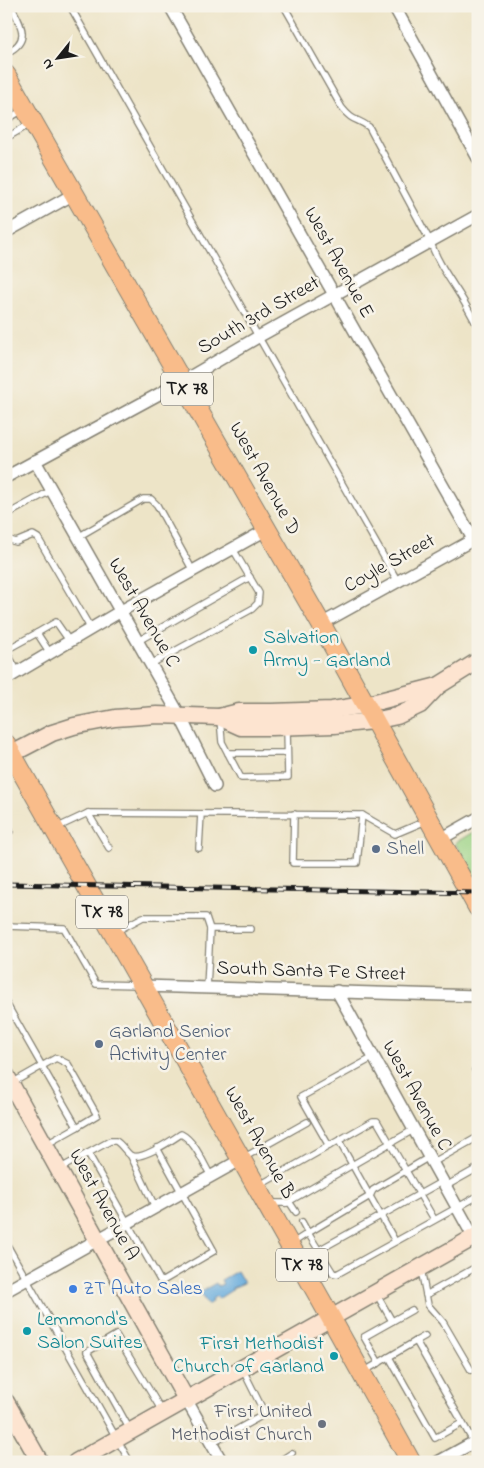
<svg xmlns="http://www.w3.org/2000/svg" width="484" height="1468" font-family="'Indie Flower',sans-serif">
<rect width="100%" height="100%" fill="#f7f3e8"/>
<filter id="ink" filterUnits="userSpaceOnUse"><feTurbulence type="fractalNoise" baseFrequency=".02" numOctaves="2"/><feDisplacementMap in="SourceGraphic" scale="10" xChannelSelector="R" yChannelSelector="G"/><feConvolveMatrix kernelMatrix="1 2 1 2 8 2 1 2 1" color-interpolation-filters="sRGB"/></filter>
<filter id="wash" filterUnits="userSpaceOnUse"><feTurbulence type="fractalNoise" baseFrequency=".0096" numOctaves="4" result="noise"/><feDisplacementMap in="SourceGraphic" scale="20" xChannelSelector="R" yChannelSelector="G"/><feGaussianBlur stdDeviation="1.12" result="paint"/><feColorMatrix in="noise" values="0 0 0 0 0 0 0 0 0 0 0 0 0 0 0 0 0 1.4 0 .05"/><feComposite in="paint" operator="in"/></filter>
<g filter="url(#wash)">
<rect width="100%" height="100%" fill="#ede4c7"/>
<path fill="#9bd385" stroke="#5c7850" d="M478 829V882L455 843Z"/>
<path fill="#68acdd" stroke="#42647c" d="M237 1271 244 1283 232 1288V1290L218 1299 217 1296 212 1299 213 1301 207 1305 200 1292 216 1283 218 1286 223 1284 221 1280Z"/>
</g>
<g filter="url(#ink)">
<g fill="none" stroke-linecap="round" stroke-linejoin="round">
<defs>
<g id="lane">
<path d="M70 6 397 580"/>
<path d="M284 6 342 108C353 122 357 118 369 127L430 241C437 260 445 272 456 289 464 301 471 314 478 327"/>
<path d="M6 53C32 41 21 25 11 6"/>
<path d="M6 120 23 110"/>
<path d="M6 138 30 124"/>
<path d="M6 515 52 490"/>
<path d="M78 537 143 499H151L157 505 193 571"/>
<path d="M6 539 16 542 33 535 38 538 91 629"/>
<path d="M37 633 56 622 70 642"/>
<path d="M138 641 250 577"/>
<path d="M6 650 37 633 50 653"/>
<path d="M6 651 18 672"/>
<path d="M151 664 252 609 258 603 259 593 233 549"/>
<path d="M220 719 222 742 241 778 288 777 287 728"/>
<path d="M228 753H287"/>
<path d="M88 813 109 848"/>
<path d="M294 814 293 863H357L362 815"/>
<path d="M56 828 88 813 362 815 395 834 426 821"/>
<path d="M6 831H10"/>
<path d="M199 848 201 814"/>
<path d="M6 926 64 928 96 984 139 985"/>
<path d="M210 929H251"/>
<path d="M115 932 143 917H206L210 929 207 988"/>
<path d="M6 1003 42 1066 56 1058 68 1064 97 1115 77 1127"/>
<path d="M478 1068 475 1070 478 1075"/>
<path d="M12 1083 42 1066 77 1127 47 1144"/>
<path d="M339 1141 395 1241"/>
<path d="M329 1146 301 1097 374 1057"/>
<path d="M88 1153 161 1282 214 1251 157 1148"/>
<path d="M131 1156 155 1207"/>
<path d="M429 1157 373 1190 370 1196 308 1233 333 1273 337 1274 478 1196"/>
<path d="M243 1158 307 1122"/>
<path d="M432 1163 478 1137"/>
<path d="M61 1168 110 1141H116C122 1145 125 1151 130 1155 140 1162 172 1140 181 1134 195 1141 203 1163 211 1176"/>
<path d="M260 1185 373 1121H377L434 1219"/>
<path d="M446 1186 478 1168"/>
<path d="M271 1203H290L296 1212"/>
<path d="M286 1203 413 1130"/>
<path d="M6 1243 130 1462"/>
<path d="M291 1244 308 1233 302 1222"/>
<path d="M319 1250 443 1181"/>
<path d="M421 1269 428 1305 443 1322 471 1370"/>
<path d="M377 1295 392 1321"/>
<path d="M426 1295 478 1266"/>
<path d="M416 1341 425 1336"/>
<path d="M389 1357 435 1438 462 1423"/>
<path d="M379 1363 364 1337 412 1310"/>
<path d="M363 1372 416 1341 478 1450"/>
<path d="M130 1430 87 1352 116 1335 162 1411"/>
<path d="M211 1444 265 1414 243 1370"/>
<path d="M278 1462 292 1453"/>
</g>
<g id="street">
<path d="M170 6C272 183 371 362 473 539"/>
<path d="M394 6 478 158"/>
<path d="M6 232 74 194"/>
<path d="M35 461 180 716 215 786"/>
<path d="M6 477 183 381 258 337 478 215"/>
<path d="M321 624 478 537"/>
<path d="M6 679 121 611 266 530"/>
<path d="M439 840 478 818"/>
<path d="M143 986 478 996"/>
<path d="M337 991 478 1245"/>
<path d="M6 1291 242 1159"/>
<path d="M187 1401 222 1462"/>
<path d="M438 1462 478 1440"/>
</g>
<g id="secondary">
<path d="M219 717 241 727H272L334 725 373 721 397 716 420 705 438 686 478 661"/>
<path d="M6 757 52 733 74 726 115 718 157 715 219 717 239 712H272L332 710 364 705 438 686"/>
<path d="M6 1075 187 1401"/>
<path d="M6 1402 40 1462"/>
<path d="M76 1462 478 1235"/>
</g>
<g id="primary">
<path d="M6 75 321 624 478 908"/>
<path d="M6 744 322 1302 411 1462"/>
</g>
</defs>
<use href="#lane" stroke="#848072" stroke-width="8"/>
<use href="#street" stroke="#848072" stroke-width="14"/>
<use href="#secondary" stroke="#848072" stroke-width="19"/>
<use href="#primary" stroke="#848072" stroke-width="21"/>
<use href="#lane" stroke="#fff" stroke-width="5.5"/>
<use href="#street" stroke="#fff" stroke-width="11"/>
<use href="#secondary" stroke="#fde4d0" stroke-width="16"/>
<use href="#primary" stroke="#f9bc8a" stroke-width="19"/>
<defs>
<path id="rail" d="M6 884 478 893"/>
</defs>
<use href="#rail" stroke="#1c1c1c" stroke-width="5"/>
<use href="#rail" stroke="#f7f3e8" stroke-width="3" stroke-dasharray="9" stroke-linecap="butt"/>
</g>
</g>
<g fill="#0f9aa8" stroke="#f7f3e8" stroke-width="2">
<circle cx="253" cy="650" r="5"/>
<circle cx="27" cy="1331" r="5"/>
<circle cx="334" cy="1356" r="5"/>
</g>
<g fill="#5c6f8a" stroke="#f7f3e8" stroke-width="2">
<circle cx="376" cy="849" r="5"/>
<circle cx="99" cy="1044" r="5"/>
</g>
<circle fill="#3f7fe0" stroke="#f7f3e8" stroke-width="2" cx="73" cy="1289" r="5"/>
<circle fill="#6b7280" stroke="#f7f3e8" stroke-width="2" cx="322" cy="1424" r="5"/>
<g text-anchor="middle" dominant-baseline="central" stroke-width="5" stroke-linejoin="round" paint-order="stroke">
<g fill="#f7f3e8" stroke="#5e5c59" stroke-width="1">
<rect x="161" y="372.5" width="52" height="33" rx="4"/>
<rect x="76" y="895.5" width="52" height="33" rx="4"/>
<rect x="276" y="1248.5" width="52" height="33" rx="4"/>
</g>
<g font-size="19" font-weight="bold" fill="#1c1c1c">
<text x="187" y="389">TX 78</text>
<text x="102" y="912">TX 78</text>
<text x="302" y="1265">TX 78</text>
</g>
<g font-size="20" fill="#1c1c1c" stroke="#f7f3e8">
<text transform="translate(338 263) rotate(61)">West Avenue E</text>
<text transform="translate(259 316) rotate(-30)">South 3rd Street</text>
<text transform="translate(264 479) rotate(61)">West Avenue D</text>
<text transform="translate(390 564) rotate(-29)">Coyle Street</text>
<text transform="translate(143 613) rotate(60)">West Avenue C</text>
<text transform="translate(311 972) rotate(2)">South Santa Fe Street</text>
<text transform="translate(416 1096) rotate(61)">West Avenue C</text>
<text transform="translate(259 1143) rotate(61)">West Avenue B</text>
<text transform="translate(103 1205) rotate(61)">West Avenue A</text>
</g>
<g font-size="20" fill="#0d838f" stroke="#f7f3e8" text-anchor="start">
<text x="263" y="638">Salvation<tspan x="263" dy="23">Army - Garland</tspan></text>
<text x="37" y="1320">Lemmond's<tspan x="37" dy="23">Salon Suites</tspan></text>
<text x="324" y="1344" text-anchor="end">First Methodist<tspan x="324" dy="23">Church of Garland</tspan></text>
</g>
<g font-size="20" fill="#4e5e75" stroke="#f7f3e8" text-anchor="start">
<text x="386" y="849">Shell</text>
<text x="109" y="1032">Garland Senior<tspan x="109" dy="23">Activity Center</tspan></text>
</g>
<g font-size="20" fill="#366cbe" stroke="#f7f3e8" text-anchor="start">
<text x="83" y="1289">ZT Auto Sales</text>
</g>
<g font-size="20" fill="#5b616d" stroke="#f7f3e8" text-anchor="end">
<text x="312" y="1412">First United<tspan x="312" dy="23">Methodist Church</tspan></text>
</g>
</g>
<rect width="484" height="1468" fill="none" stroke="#f7f3e8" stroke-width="25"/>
<g transform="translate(58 58) rotate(240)" stroke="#f7f3e8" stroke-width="4" paint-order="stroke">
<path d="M0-4L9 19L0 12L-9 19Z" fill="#1c1c1c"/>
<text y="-8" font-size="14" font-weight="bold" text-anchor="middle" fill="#1c1c1c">N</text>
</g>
</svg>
